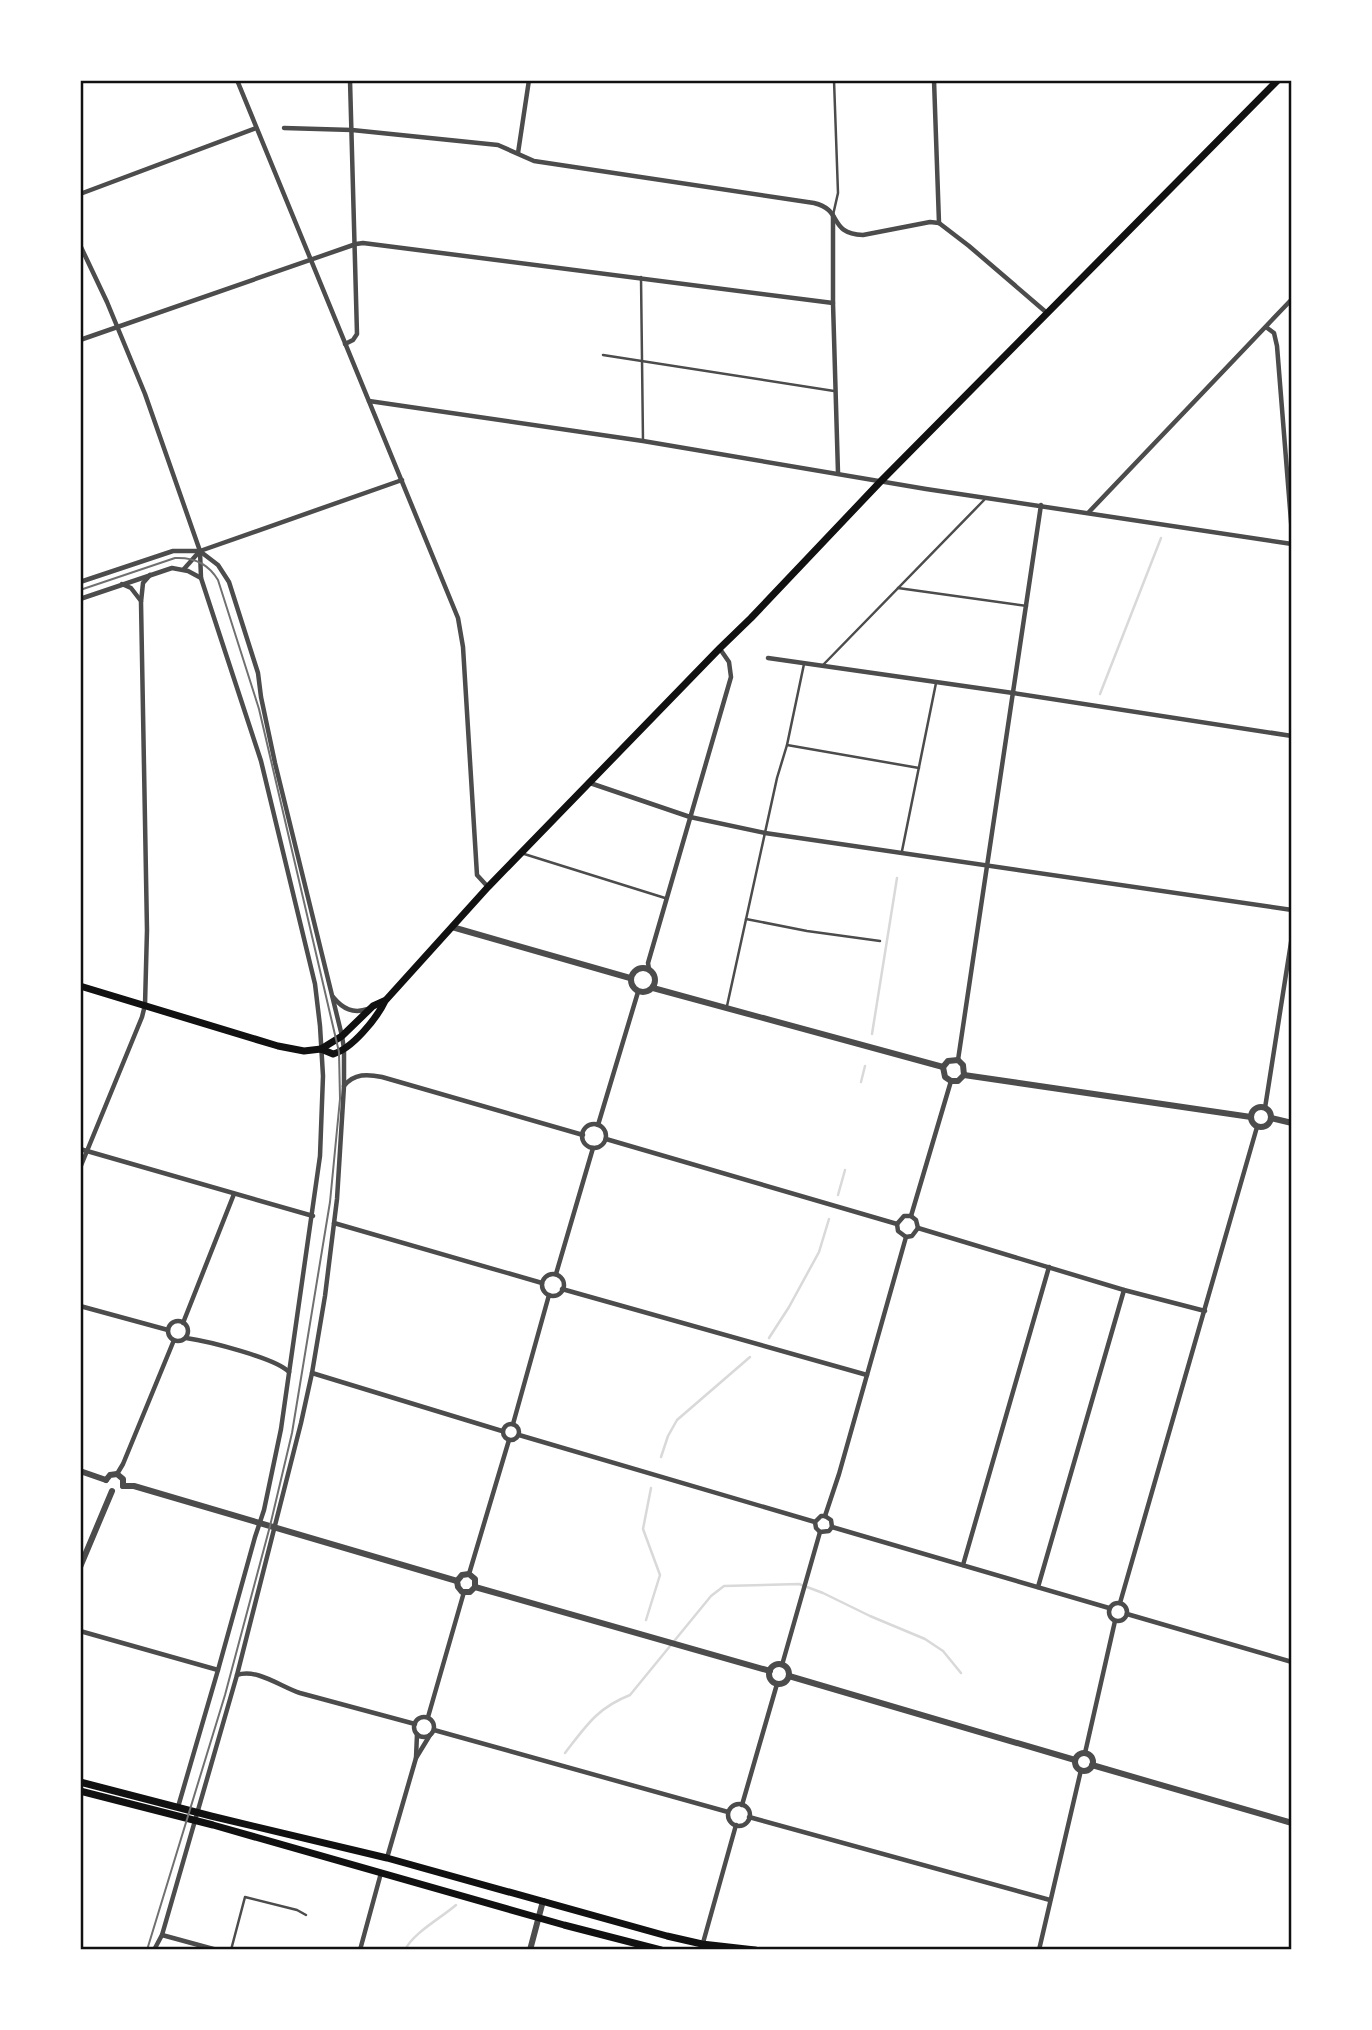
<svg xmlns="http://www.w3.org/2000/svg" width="1372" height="2030" font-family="Raleway,sans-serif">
<rect width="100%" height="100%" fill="#fff"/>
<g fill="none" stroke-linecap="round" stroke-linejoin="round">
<g stroke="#d9d9d9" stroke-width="2.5">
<path d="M1100 694 1161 538"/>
<path d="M872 1034 897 878"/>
<path d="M861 1082 865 1066"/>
<path d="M838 1195 845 1170"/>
<path d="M769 1338 789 1307 819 1252 829 1219"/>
<path d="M661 1457 668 1436 677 1420 750 1357"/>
<path d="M646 1620 660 1575 643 1529 651 1488"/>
<path d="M565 1753C586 1726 597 1708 630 1695L711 1596 724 1586 799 1584 823 1593 870 1616 925 1639 943 1651 961 1673"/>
<path d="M405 1950C413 1933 441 1918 456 1905"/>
</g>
<g stroke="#4c4c4c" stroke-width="2.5">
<path d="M833 215 838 193 834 80"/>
<path d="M641 277 643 441"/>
<path d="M603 355 834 391"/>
<path d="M898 588 1027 606"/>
<path d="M822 666 986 498"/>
<path d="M787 745 919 768"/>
<path d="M902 851 936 683"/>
<path d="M521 853 665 898"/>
<path d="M746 919 807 931 880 941"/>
<path d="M727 1006 777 778 787 745 804 664"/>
<path d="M231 1950 245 1897 297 1910 306 1915"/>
</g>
<g stroke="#4c4c4c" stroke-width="4.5">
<path d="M237 80 458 618 463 647 477 875 488 887"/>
<path d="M934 80 939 223"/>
<path d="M284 128 352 130 498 145 534 161 814 203C844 210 827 233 863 235L930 222 939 223"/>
<path d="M518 153 529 80"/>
<path d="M80 194 256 128"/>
<path d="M833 215V303L838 473"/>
<path d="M939 223 969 246 1047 313"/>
<path d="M80 245 107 302 145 394 200 551 201 578 261 761 315 984 320 1026 323 1076 320 1156 281 1429 264 1510 255 1537 218 1670 178 1807"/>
<path d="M1266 327 1274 333 1277 346 1292 534"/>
<path d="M80 340 356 244 363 243 833 303"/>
<path d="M345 344 353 340 357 334 350 80"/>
<path d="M369 401 643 441 926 489 1292 544"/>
<path d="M1089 512 1292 299"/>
<path d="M184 569 199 552"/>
<path d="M80 582 173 551H200L402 480"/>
<path d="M122 584 131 588 141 601"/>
<path d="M80 599 172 568 188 571 201 578"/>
<path d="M768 658 1013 693 1292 736"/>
<path d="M590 783 690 817 765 833 1292 910"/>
<path d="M649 969 648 963 731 677 729 662 720 649"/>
<path d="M333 997C343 1009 353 1014 368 1009"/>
<path d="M958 1060 1041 505"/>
<path d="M344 1086C354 1073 368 1074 382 1077L583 1135"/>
<path d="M1265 1108 1292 936"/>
<circle cx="594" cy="1136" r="12"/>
<path d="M598 1125 638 992"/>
<path d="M606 1139 897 1224"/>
<path d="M80 1149 313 1216"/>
<path d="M80 1168 142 1017 145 1005 147 930 141 602 143 583 150 575"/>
<path d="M911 1216 951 1081"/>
<path d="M911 1216 916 1220 918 1228"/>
<path d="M334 1223 542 1283"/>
<path d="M897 1224 898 1231 906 1237 912 1236 918 1228"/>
<path d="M897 1224 904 1216H911"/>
<path d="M918 1228 1124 1290 1205 1311"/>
<path d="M556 1274 593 1148"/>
<circle cx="553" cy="1285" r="11"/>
<path d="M562 1289 867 1375"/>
<path d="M80 1306 168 1330"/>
<circle cx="178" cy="1331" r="10"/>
<path d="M183 1323 234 1194"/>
<path d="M186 1338C207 1341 276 1358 289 1372"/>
<path d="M312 1373 502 1431"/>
<circle cx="511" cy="1432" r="8"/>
<path d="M513 1424 549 1295"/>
<path d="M519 1435 815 1522"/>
<path d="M117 1474 123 1464 174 1340"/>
<path d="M825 1516 839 1474 906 1237"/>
<path d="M832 1527 1109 1608"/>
<path d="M820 1532 829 1531 832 1527 831 1520 825 1516"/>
<path d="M820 1532 816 1528 815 1522 821 1516H825"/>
<path d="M963 1565 1049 1267"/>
<path d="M469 1574 509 1440"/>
<path d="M1038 1587 1124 1290"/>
<circle cx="1118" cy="1612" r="9"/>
<path d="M1120 1603 1257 1127"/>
<path d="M1127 1614 1292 1662"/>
<path d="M80 1631 218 1670"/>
<path d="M782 1665 820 1532"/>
<path d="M237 1675C257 1668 281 1687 300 1693L415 1724"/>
<circle cx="424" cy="1727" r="10"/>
<path d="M428 1717 464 1592"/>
<path d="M434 1730 728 1812"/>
<path d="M1085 1753 1115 1621"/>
<path d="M416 1758 417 1734"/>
<circle cx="739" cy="1815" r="11"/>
<path d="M742 1805 777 1684"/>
<path d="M749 1817 1050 1900"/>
<path d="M387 1858 416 1758 430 1735"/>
<path d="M162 1935 217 1950"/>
<path d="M154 1950 162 1935 237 1675 301 1423 312 1373 325 1296 337 1199 344 1086V1049L342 1036 275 763 261 697 258 673 229 582 218 565 201 552"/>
<path d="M360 1950 381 1873"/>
<path d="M701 1950 736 1825"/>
<path d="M1039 1950 1081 1770"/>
</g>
<g stroke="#4c4c4c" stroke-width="6">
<path d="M452 927 630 978"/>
<circle cx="643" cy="980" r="12"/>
<path d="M653 988 943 1067"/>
<path d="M943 1067 948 1061 958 1060 963 1065 964 1075"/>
<path d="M943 1067 945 1077 951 1081H958L964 1075"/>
<path d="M964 1075 1251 1117"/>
<circle cx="1261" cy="1117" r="10"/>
<path d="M1271 1118 1292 1123"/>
<path d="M80 1471 106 1480"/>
<path d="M106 1480 110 1475 117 1474 123 1479V1486"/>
<path d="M123 1486H134L457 1581"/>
<path d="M80 1567 112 1491"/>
<path d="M457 1581 462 1575 469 1574 475 1579V1587"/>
<path d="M457 1581 458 1587 462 1592H470L475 1587"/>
<path d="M475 1587 770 1671"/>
<circle cx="779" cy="1674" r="10"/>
<path d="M789 1676 1075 1760"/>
<circle cx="1084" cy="1762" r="9"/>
<path d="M1092 1765 1292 1823"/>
<path d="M530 1950 543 1901"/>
</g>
<g stroke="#111" stroke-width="7">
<path d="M80 986 278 1046 304 1051 321 1049 333 1054C352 1049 377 1018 385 1001L488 887 720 648 751 618 881 481 1278 80"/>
<path d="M321 1049 342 1036 373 1006 384 1001"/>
<path d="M80 1782 211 1816 387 1858 667 1936 702 1944 755 1950"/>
<path d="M80 1791 213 1825 564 1925 661 1950"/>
</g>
<path stroke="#707070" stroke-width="2" d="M80 590 175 558C194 557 208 563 218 580L259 709 339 1052 340 1099 330 1202 292 1433 270 1526 225 1695 147 1950"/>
</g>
<rect width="1372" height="2030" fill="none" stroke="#ffffff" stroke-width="164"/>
<rect x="82" y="82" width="1208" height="1866" fill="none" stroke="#111" stroke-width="2.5"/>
</svg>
